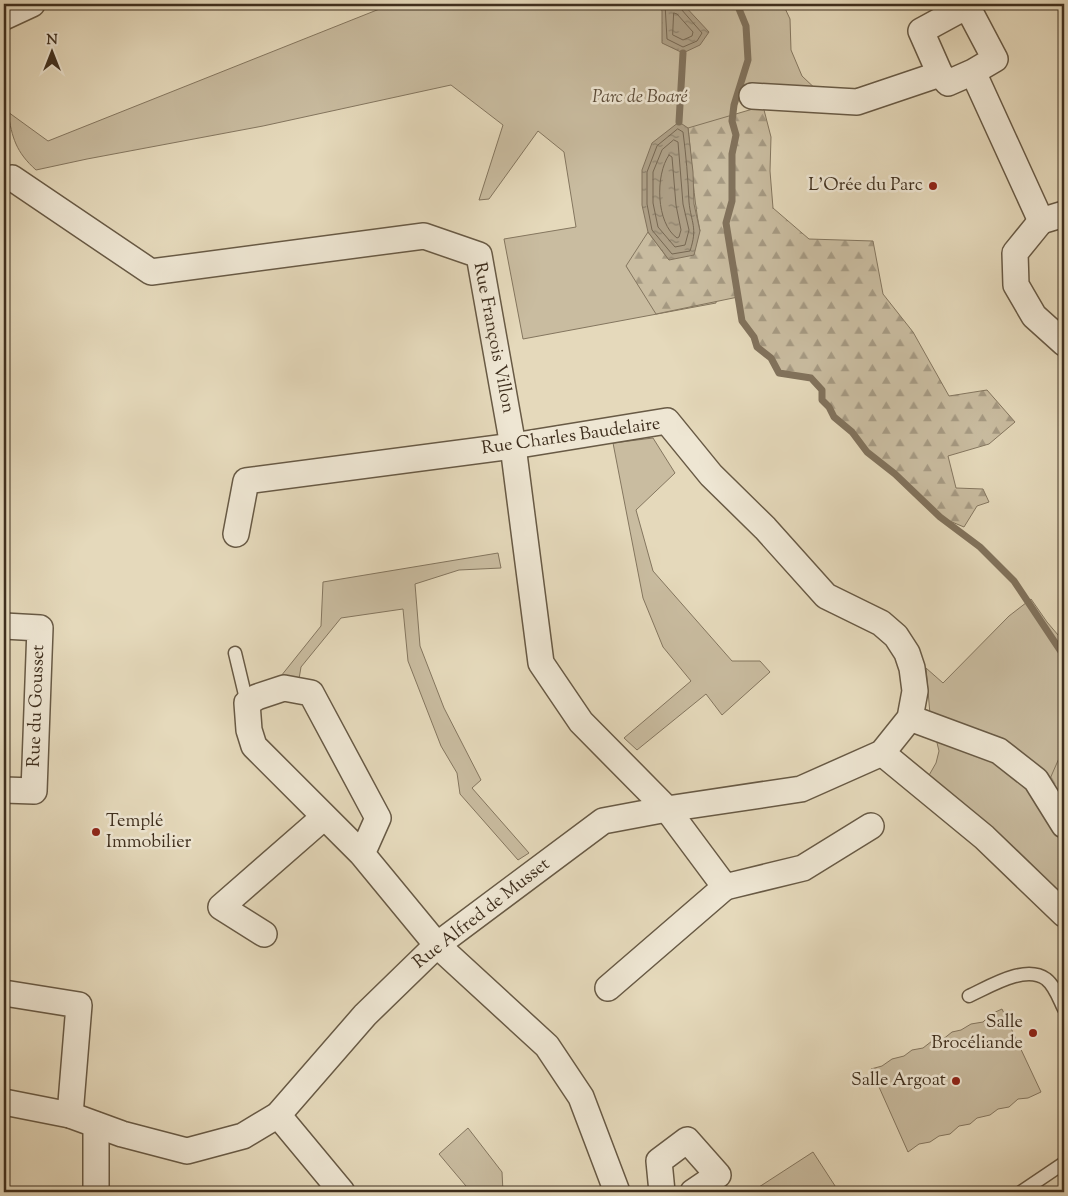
<svg xmlns="http://www.w3.org/2000/svg" width="1068" height="1196" font-family="'Sorts Mill Goudy',serif">
<defs>
<pattern id="forest-firs" width="22" height="20" patternUnits="userSpaceOnUse" patternTransform="scale(1.25)"><rect width="22" height="20" fill="#c9bca0"/><path d="M5 1l3.5 6h-7zM16 11l3.5 6h-7z" fill="#a59982"/></pattern>
<pattern id="water-ripples" width="26" height="14" patternUnits="userSpaceOnUse" patternTransform="scale(1.25)"><rect width="26" height="14" fill="#ad9f86"/><path d="M2 4q2-2 4 0t4 0M15 11q2-2 4 0t4 0" fill="none" stroke="#8e826d"/></pattern>
</defs>
<rect width="100%" height="100%" fill="#e5d9bb"/>
<filter id="stains"><feTurbulence type="fractalNoise" baseFrequency=".004" numOctaves="4"/><feColorMatrix values="0 0 0 0 .2 0 0 0 0 .09 0 0 0 0 .02 0 0 0 .5 -.17"/></filter>
<radialGradient id="worn" r=".72"><stop offset=".6" stop-color="#630" stop-opacity="0"/><stop offset="1" stop-color="#630" stop-opacity=".3"/></radialGradient>
<g fill="#c9bca0" stroke="#84765f">
<path d="M392 4H783L790 19 791 50 802 76 821 94 747 88 735 101 716 303 523 339 504 239 576 227 564 152 538 131 489 199 479 200 503 125 451 85 263 126 87 159 36 170C16 152 12 138 8 112L48 141Z"/>
<path d="M653 438 675 473 636 510 653 571 732 661H760L770 672 722 715 706 694 637 750 624 738 691 681 663 647 643 598 613 443Z"/>
<path d="M498 553 501 568 459 570 415 584 420 646 444 708 481 780 472 788 529 853 518 860 460 794 457 773 441 746 408 661 403 609 341 618 301 667 299 679 277 681 321 626 323 582Z"/>
<path d="M1031 599 1047 622 1064 642V899L928 777 936 763 939 751 930 714 926 668 943 683 1009 616Z"/>
<path d="M1002 1009 1041 1092 1028 1098 1018 1099 1009 1107 998 1109 990 1115 977 1118 970 1124 959 1126 950 1134 939 1136 930 1142 919 1144 908 1152 871 1069 882 1066 892 1059 904 1056 912 1050 923 1048 932 1041 942 1040 952 1032 961 1030 971 1024 983 1022 991 1014Z"/>
<path d="M468 1128 502 1172 503 1192H471L439 1154Z"/>
<path d="M813 1152 839 1192H763L759 1187Z"/>
</g>
<g fill="url(#forest-firs)" stroke="#84765f">
<path d="M763 106 771 137 770 171 773 208 809 239 873 241 883 294 913 332 949 396 987 390 1015 422 989 444 948 456 956 488 983 489 989 502 977 506 964 527 940 517 895 474 867 452 852 432 834 417 829 407 822 400V390L811 378 779 373 771 358 757 347 754 337 742 321 738 297 656 314 626 266 648 232 669 260 700 231C693 197 692 162 688 128Z"/>
<path d="M1064 747V811L1049 781Z"/>
</g>
<g fill="url(#water-ripples)" stroke="#81725c">
<path d="M660 4H683L709 32 700 45 683 53 662 43V11Z"/>
<path d="M679 122 688 128 693 172 694 204 700 231 694 255 669 260 648 232 642 205V170L652 143Z"/>
</g>
<g fill="none" stroke-linecap="round" stroke-linejoin="round">
<g stroke="#766752" stroke-width="1">
<path d="M665 4 667 39 683 47 697 41 702 33 681 9 680 4"/>
<path d="M674 13 677 14 693 32 692 36 683 40 673 35Z"/>
<path d="M678 129 683 132C686 155 688 178 689 202 691 223 698 227 690 251L672 254 652 230 647 204V172L657 146Z"/>
<path d="M674 140 678 142 683 204 689 230 685 245 675 247 658 227 653 203V172L662 150Z"/>
<path d="M669 155 672 157 676 205 681 230 679 237 677 238C656 223 655 175 669 155Z"/>
</g>
<g stroke="#81725c" stroke-width="7">
<path d="M737 4 746 26 748 60 734 105 732 121 736 135 732 154V201L726 223 742 321 754 337 757 347 771 358 779 373 811 378 822 390V400L829 407 834 417 852 432 867 452 895 474 940 517 980 547 1014 581 1064 656"/>
<path d="M679 122 683 53"/>
</g>
<defs>
<g id="lane">
<path d="M235 653 247 703"/>
<path d="M969 996C989 987 1025 964 1046 979 1055 986 1059 999 1064 1009"/>
<path d="M1021 1192 1064 1163"/>
</g>
<g id="street">
<path d="M4 17 32 4"/>
<path d="M973 72 948 83 940 74 921 31 967 6 995 59 973 72 1041 221"/>
<path d="M752 96 857 102 940 74"/>
<path d="M12 178 151 272 424 236 479 255 513 446 541 663 581 722 667 809 725 887 803 868 871 826"/>
<path d="M1041 221 1015 253 1016 285 1034 316 1064 343"/>
<path d="M1041 221 1064 214"/>
<path d="M4 626 40 628 34 791 4 790"/>
<path d="M910 718 999 751 1036 780 1064 825"/>
<path d="M882 753 984 837 1064 914"/>
<path d="M362 854 378 818 311 693 284 688 257 697 247 703 249 730 254 746 362 854 437 945 547 1046 581 1097 617 1192"/>
<path d="M264 934 221 907 324 817"/>
<path d="M608 988 725 887"/>
<path d="M4 993 79 1005 70 1115"/>
<path d="M4 1102 70 1115 122 1134 187 1151 243 1136 278 1115 365 1015 437 945 603 821 667 809 801 789 882 753 910 718 915 691 912 668 907 653 896 636 881 623 826 596 765 528 711 475 667 421 513 446 246 481 236 534"/>
<path d="M278 1115 342 1192"/>
<path d="M96 1192V1125"/>
<path d="M662 1192 659 1161 687 1140 718 1175 693 1192"/>
</g>
</defs>
<use href="#lane" stroke="#685a45" stroke-width="15"/>
<use href="#street" stroke="#685a45" stroke-width="28"/>
<use href="#lane" stroke="#eee6d3" stroke-width="12"/>
<use href="#street" stroke="#eee6d3" stroke-width="25"/>
</g>
<g fill="#8f2418" stroke="#eee6d3" stroke-width="2">
<circle cx="933" cy="186" r="5"/>
<circle cx="96" cy="832" r="5"/>
<circle cx="1033" cy="1033" r="5"/>
<circle cx="956" cy="1081" r="5"/>
</g>
<g text-anchor="middle" dominant-baseline="central" stroke-width="5" stroke-linejoin="round" paint-order="stroke">
<g font-size="18" font-style="italic" fill="#5b4b38" stroke="#eee6d3">
<text x="640" y="98">Parc de Boaré</text>
</g>
<g font-size="18" fill="#3f2f1e" stroke="#eee6d3" text-anchor="end">
<text x="923" y="186">L'Orée du Parc</text>
<text x="106" y="822" text-anchor="start">Templé<tspan x="106" dy="21">Immobilier</tspan></text>
<text x="1023" y="1023">Salle<tspan x="1023" dy="21">Brocéliande</tspan></text>
<text x="946" y="1081">Salle Argoat</text>
</g>
<g font-size="18" fill="#3f2f1e" stroke="#eee6d3">
<text transform="translate(493 338) rotate(79)">Rue François Villon</text>
<text transform="translate(571 437) rotate(-8)">Rue Charles Baudelaire</text>
<text transform="translate(37 706) rotate(-88)">Rue du Gousset</text>
<text transform="translate(482 914) rotate(-38)">Rue Alfred de Musset</text>
</g>
</g>
<rect width="1068" height="1196" fill="none" stroke="#e5d9bb" stroke-width="20"/>
<rect x="5" y="5" width="1058" height="1186" fill="none" stroke="#3f2f1e" stroke-width="2.5"/>
<rect x="10" y="10" width="1048" height="1176" fill="none" stroke="#3f2f1e"/>
<g transform="translate(52 52)" stroke="#eee6d3" stroke-width="4" paint-order="stroke">
<path d="M0-4L9 19L0 12L-9 19Z" fill="#3f2f1e"/>
<text y="-8" font-size="14" font-weight="bold" text-anchor="middle" fill="#3f2f1e">N</text>
</g>
<rect width="100%" height="100%" filter="url(#stains)"/>
<rect width="100%" height="100%" fill="url(#worn)"/>
</svg>
